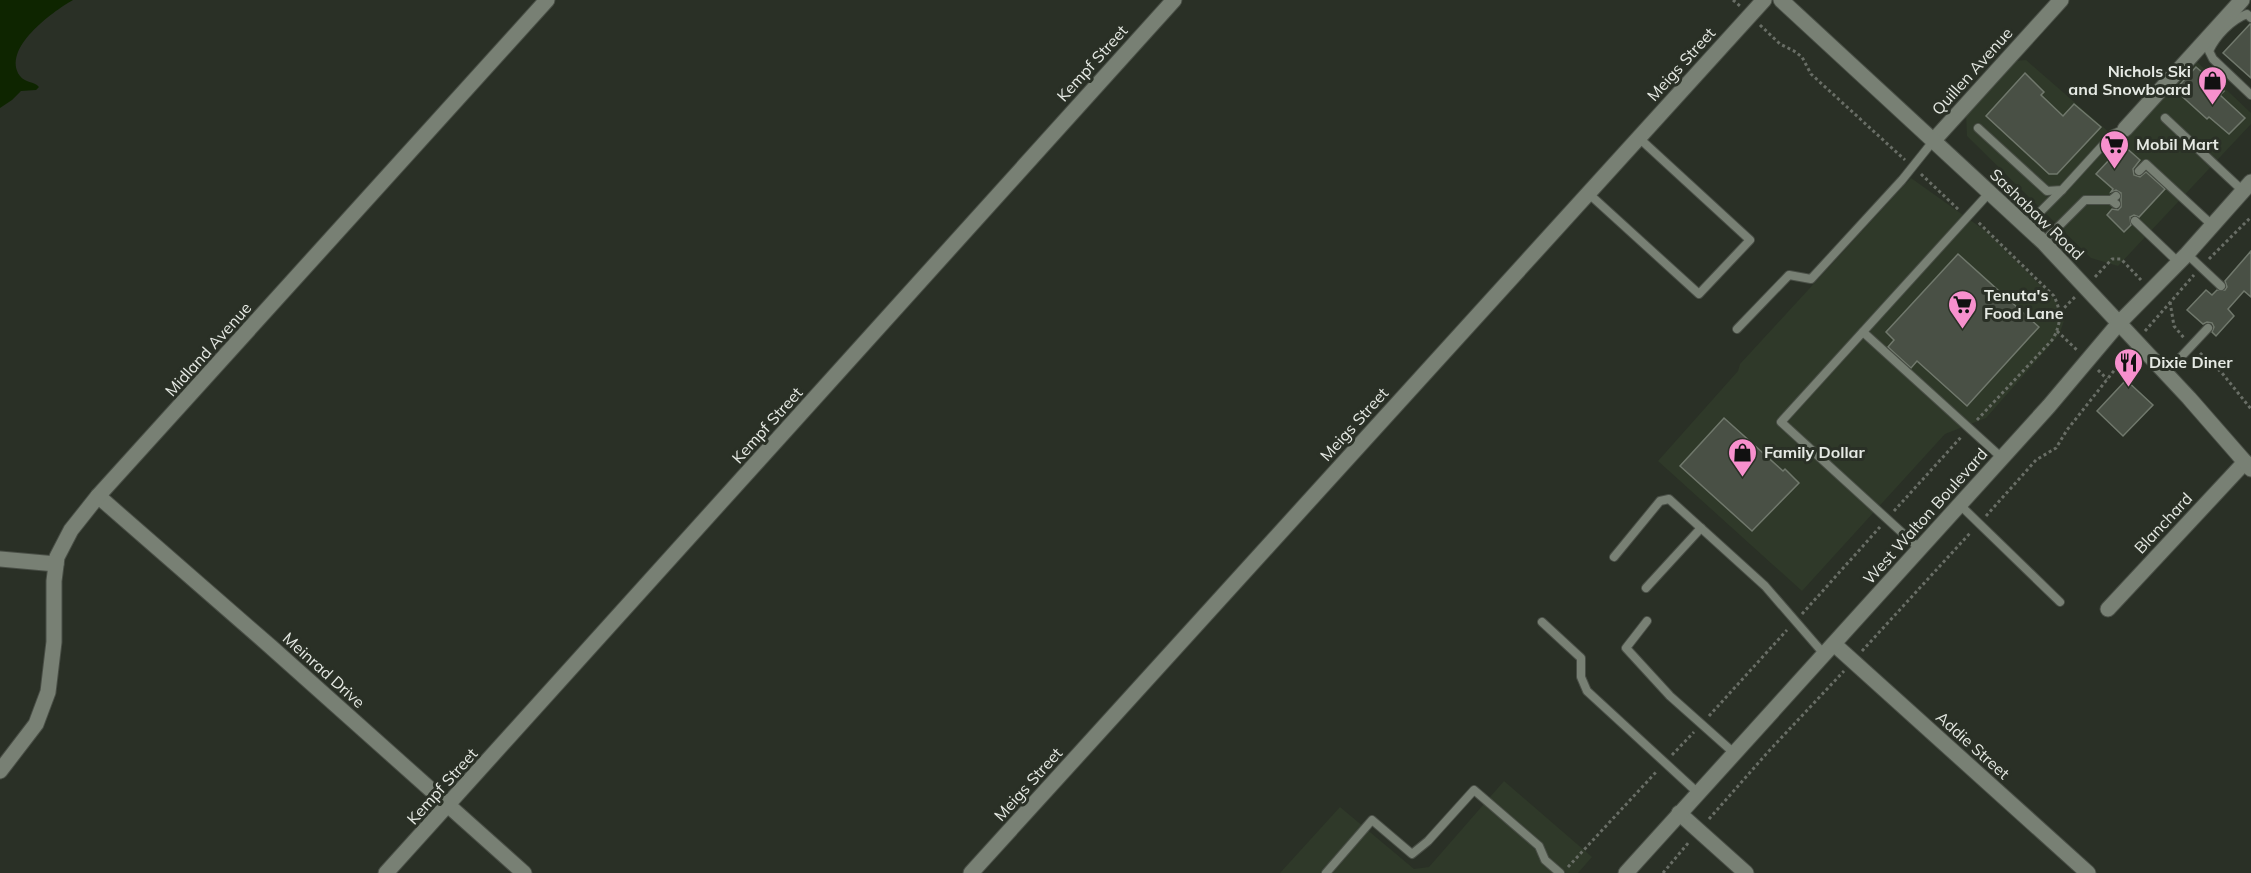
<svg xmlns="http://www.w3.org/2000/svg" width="2251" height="873" font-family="Mulish,sans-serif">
<rect width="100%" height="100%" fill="#2a3026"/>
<g fill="#2f3929">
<path d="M2026 60 2118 140 2195 60 2251 113V124L2118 266 2091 258 1967 136 1966 112 2015 61Z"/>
<path d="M1911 178 1987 232 2053 298 2061 309 2064 321 2059 335 1986 418 1945 434 1802 591 1658 461 1738 371 1740 364Z"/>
<path d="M1504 781 1592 857 1578 873H1280L1340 807 1414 869 1429 867Z"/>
</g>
<path fill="#0e2500" d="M0 0H73C52 12 1 49 20 76 25 83 34 81 39 87L36 90 21 91 12 100 0 108Z"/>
<g fill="#495045" stroke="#70786c" stroke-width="1.5">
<path d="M2250 24H2251V78L2223 53Z"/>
<path d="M2196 67 2224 91 2220 95 2245 118 2229 134 2209 117 2207 119 2175 90Z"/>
<path d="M2025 73 2044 92 2041 95 2063 116 2074 104 2101 127 2057 174H2049L1986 116Z"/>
<path d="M2123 145 2140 160 2133 169 2134 175 2140 177 2146 172 2165 189 2139 217 2134 215 2130 217 2131 225 2124 232 2107 215 2112 209 2118 210 2121 207V193L2116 190 2111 192 2113 189 2096 174Z"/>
<path d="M2251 251V297L2244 291 2228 309 2234 316 2216 336 2212 332 2214 327 2212 323 2207 322 2203 324 2187 310 2206 290 2212 295 2217 290H2225L2227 287 2225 281Z"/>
<path d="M1958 254 2039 327 1967 406 1917 361 1911 368 1888 347 1894 340 1886 332Z"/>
<path d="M2126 380 2153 405 2123 436 2097 411Z"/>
<path d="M1724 418 1783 471 1785 469 1799 483 1752 531 1680 466Z"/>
</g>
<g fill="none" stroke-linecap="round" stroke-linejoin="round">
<defs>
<g id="service">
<path d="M2251 18 2247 14C2231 20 2216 36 2209 51L2213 59 2251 95"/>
<path d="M2165 118 2243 191"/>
<path d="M1978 128 2047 191 2062 190 2113 134 2125 129"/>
<path d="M2139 171 2146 164 2212 225"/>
<path d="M1588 193 1699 294 1750 240 1639 138"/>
<path d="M2116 196 2111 200 2116 204"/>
<path d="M2135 221 2178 262"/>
<path d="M2026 226 2062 190"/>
<path d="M2043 242 2085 200H2111"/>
<path d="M2187 254 2221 286"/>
<path d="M1737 329 1789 275 1811 279 1902 180 1934 140"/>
<path d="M1863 332 2002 458"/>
<path d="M2166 373 2208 328"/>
<path d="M1960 505 2060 602"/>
<path d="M1920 549 1781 422 1990 192"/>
<path d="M1614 557 1660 501 1669 499 1765 586 1824 654"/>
<path d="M1646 588 1701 528"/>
<path d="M1647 621 1626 648 1670 696 1734 753"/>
<path d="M1542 622 1581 658V677L1587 691 1698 793"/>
<path d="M1326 873 1372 820 1412 854 1428 841 1474 790 1539 846 1545 860 1560 873"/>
</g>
<g id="minor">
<path d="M2125 129 2242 0"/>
<path d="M1934 140 2061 0"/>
<path d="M98 496 271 647 524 873"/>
<path d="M0 559 56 564"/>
<path d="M2108 609 2245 462"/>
<path d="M1834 644 2088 873"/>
<path d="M0 771 36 724 48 692 54 642V581L57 557 71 530 98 496 547 0"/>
<path d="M1679 813 1746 873"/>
<path d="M386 873 1174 0"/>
<path d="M971 873 1764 0"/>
</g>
<path id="tertiary" d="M1781 0 2043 242 2189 398 2251 469"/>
<path id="secondary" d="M1626 873 2049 406 2119 323 2187 254 2251 182"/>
</defs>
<use href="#service" stroke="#494e46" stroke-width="10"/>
<use href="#minor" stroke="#494e46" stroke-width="17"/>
<use href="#tertiary" stroke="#494e46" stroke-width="17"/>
<use href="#secondary" stroke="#494e46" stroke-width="17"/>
<g stroke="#696e66" stroke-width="3" stroke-dasharray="3 3" stroke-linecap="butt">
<path d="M1733 0 1740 6"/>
<path d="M1760 25 1780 44 1794 51 1802 57 1811 74 1905 160"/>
<path d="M1921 174 1960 211"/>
<path d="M2209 259 2251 217"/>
<path d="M2095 277 2112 259H2121L2141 280"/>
<path d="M2170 302 2174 326 2184 338"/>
<path d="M2060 312 2076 296"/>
<path d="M2057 331 2078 351"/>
<path d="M2145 331 2194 275"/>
<path d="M2200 353 2222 373 2251 409"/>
<path d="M2098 370 2107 379"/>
<path d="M1977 420 2053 339C2061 323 2062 313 2054 296L1978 222"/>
<path d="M1894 511 1962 436"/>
<path d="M1986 516 2036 460 2056 448 2067 430 2128 353"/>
<path d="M1802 614 1880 527"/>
<path d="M1862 651 1971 532"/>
<path d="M1709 716 1787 630"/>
<path d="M1672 755 1694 732"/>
<path d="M1709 819 1767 753 1844 671"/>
<path d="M1568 867 1657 771"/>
<path d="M1663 873 1689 842"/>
</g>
<use href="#service" stroke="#788074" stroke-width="8"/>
<use href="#minor" stroke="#788074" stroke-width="15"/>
<use href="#tertiary" stroke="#788074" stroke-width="15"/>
<use href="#secondary" stroke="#788074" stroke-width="15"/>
</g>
<defs>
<symbol id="shop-pin" viewBox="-11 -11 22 30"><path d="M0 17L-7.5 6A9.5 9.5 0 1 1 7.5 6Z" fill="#f790cd" stroke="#2a3026"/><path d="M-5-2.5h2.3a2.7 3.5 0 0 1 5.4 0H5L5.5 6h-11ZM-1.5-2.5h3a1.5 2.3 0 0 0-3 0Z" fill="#111"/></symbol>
<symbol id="supermarket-pin" viewBox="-11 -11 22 30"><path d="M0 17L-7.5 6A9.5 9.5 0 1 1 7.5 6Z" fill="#f790cd" stroke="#2a3026"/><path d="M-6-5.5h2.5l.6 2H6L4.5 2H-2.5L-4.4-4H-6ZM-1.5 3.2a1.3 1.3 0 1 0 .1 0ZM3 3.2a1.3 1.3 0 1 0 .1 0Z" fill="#111"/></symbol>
<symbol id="restaurant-pin" viewBox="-11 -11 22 30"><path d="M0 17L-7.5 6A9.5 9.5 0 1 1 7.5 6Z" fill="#f790cd" stroke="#2a3026"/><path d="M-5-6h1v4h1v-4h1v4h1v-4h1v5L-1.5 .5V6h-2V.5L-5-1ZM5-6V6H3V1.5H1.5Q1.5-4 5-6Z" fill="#111"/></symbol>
</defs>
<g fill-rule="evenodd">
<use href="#shop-pin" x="2196" y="64" width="33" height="45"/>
<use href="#supermarket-pin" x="2098" y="128" width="33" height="45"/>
<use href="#supermarket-pin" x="1946" y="288" width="33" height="45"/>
<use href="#restaurant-pin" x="2112" y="346" width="33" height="45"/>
<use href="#shop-pin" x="1726" y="436" width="33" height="45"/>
</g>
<g text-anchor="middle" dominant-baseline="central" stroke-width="6" stroke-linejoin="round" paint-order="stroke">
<g font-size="16" fill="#e5e9e3" stroke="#2a3026">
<text transform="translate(1092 63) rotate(-48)">Kempf Street</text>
<text transform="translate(1681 64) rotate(-48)">Meigs Street</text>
<text transform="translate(1972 71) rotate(-48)">Quillen Avenue</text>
<text transform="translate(2037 214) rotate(44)">Sashabaw Road</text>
<text transform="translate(208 349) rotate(-48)">Midland Avenue</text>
<text transform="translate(1354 424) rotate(-48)">Meigs Street</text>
<text transform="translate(767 425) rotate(-48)">Kempf Street</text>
<text transform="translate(1925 516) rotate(-48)">West Walton Boulevard</text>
<text transform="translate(2163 523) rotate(-47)">Blanchard</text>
<text transform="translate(324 670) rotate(42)">Meinrad Drive</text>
<text transform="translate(1973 745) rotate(42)">Addie Street</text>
<text transform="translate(1028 784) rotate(-48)">Meigs Street</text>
<text transform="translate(442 786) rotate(-48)">Kempf Street</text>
</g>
<g font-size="16" font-weight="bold" fill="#e5e9e3" stroke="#2a3026" text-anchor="start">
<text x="2191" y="71" text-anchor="end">Nichols Ski<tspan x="2191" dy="18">and Snowboard</tspan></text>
<text x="2136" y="144">Mobil Mart</text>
<text x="1984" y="295">Tenuta's<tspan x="1984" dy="18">Food Lane</tspan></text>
<text x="2149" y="362">Dixie Diner</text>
<text x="1764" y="452">Family Dollar</text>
</g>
</g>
</svg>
